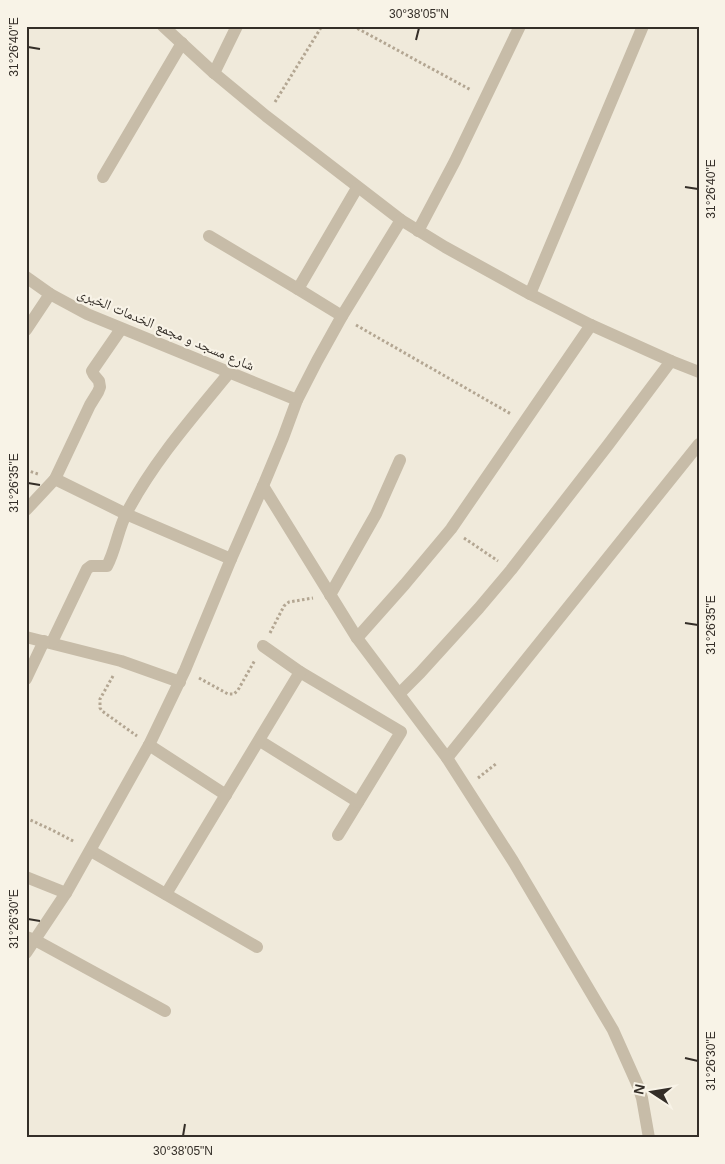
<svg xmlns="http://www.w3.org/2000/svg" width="725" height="1164" font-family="Arial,'Noto Naskh Arabic',sans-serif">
<rect width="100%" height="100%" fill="#f0eadb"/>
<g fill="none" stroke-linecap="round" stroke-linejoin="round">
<g stroke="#b3a692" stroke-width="3" stroke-dasharray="2.5 2.5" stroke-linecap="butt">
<path d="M353 26 471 90"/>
<path d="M275 102 322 26"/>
<path d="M356 325 511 414"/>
<path d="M26 470 38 474"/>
<path d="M464 538 498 561"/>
<path d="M270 633 284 606 289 602 313 598"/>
<path d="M113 676 100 699V708L102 711 137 736"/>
<path d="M199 678 228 694H234L238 690 255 660"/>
<path d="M478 778 497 763"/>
<path d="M26 818 52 830 75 842"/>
</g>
<g stroke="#c7bca8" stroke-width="12">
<path d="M163 26 214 73 266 116 401 220 445 247 530 294 591 325 671 361 699 372"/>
<path d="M214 73 237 26"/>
<path d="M103 177 182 43"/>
<path d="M418 231 455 161 520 26"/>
<path d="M209 236 298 289 342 316"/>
<path d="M26 277 50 294 87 314 297 400"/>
<path d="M298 289 357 188"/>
<path d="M530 294 643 26"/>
<path d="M26 330 50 294"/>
<path d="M55 479 126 514 231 559"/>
<path d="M263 486 283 438 297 400 317 361 342 316 401 220"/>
<path d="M26 510 55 479 90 405 98 392 100 387 99 381 94 375 92 371 121 329"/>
<path d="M330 595 376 514 400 460"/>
<path d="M26 637 121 661 180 682"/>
<path d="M357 638 405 584 451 529 591 325"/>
<path d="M52 642 87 569 91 566H107C116 549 118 529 127 512 154 461 192 418 229 373"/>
<path d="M263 646 300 672 401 732 338 835"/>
<path d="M26 679 44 641"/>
<path d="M400 693 420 673 479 608 511 570 608 445 671 361"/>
<path d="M260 741 358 802"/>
<path d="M149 745 226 795"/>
<path d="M447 758 699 444"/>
<path d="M91 851 257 947"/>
<path d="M26 877 66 893"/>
<path d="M166 894 300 672"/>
<path d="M26 937 35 940 165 1011"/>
<path d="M26 953 66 893 149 745 185 670 231 559 263 486 357 638 447 758 513 861 584 981 613 1030 638 1086 642 1098 649 1138"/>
</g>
</g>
<path fill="none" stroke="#342e28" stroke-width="2" d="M416 40 419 28M28 47 40 49M685 187 698 189M28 483 40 485M685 623 698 625M28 919 40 921M685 1058 698 1061M183 1136 185 1124"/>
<g text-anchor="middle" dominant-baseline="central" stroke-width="4.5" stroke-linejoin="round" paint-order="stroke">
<g font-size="14" fill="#342e28" stroke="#f8f3e7">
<text transform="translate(166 329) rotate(23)">شارع مسجد و مجمع الخدمات الخيرى</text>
</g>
</g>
<rect width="725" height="1164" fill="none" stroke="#f8f3e7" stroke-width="55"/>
<g transform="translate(652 1092) rotate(282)" stroke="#f8f3e7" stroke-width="4" paint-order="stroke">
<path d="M0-4L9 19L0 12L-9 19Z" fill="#342e28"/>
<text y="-8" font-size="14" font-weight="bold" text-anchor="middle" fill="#342e28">N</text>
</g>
<rect x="28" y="28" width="670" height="1108" fill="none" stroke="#342e28" stroke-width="2"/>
<g font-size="12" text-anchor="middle" fill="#342e28">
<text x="419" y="18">30°38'05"N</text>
<text transform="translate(14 47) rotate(-90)" y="4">31°26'40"E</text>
<text transform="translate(711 189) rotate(-90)" y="4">31°26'40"E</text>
<text transform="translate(14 483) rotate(-90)" y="4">31°26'35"E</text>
<text transform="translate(711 625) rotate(-90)" y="4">31°26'35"E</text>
<text transform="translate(14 919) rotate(-90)" y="4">31°26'30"E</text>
<text transform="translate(711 1061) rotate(-90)" y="4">31°26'30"E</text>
<text x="183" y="1155">30°38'05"N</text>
</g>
</svg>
